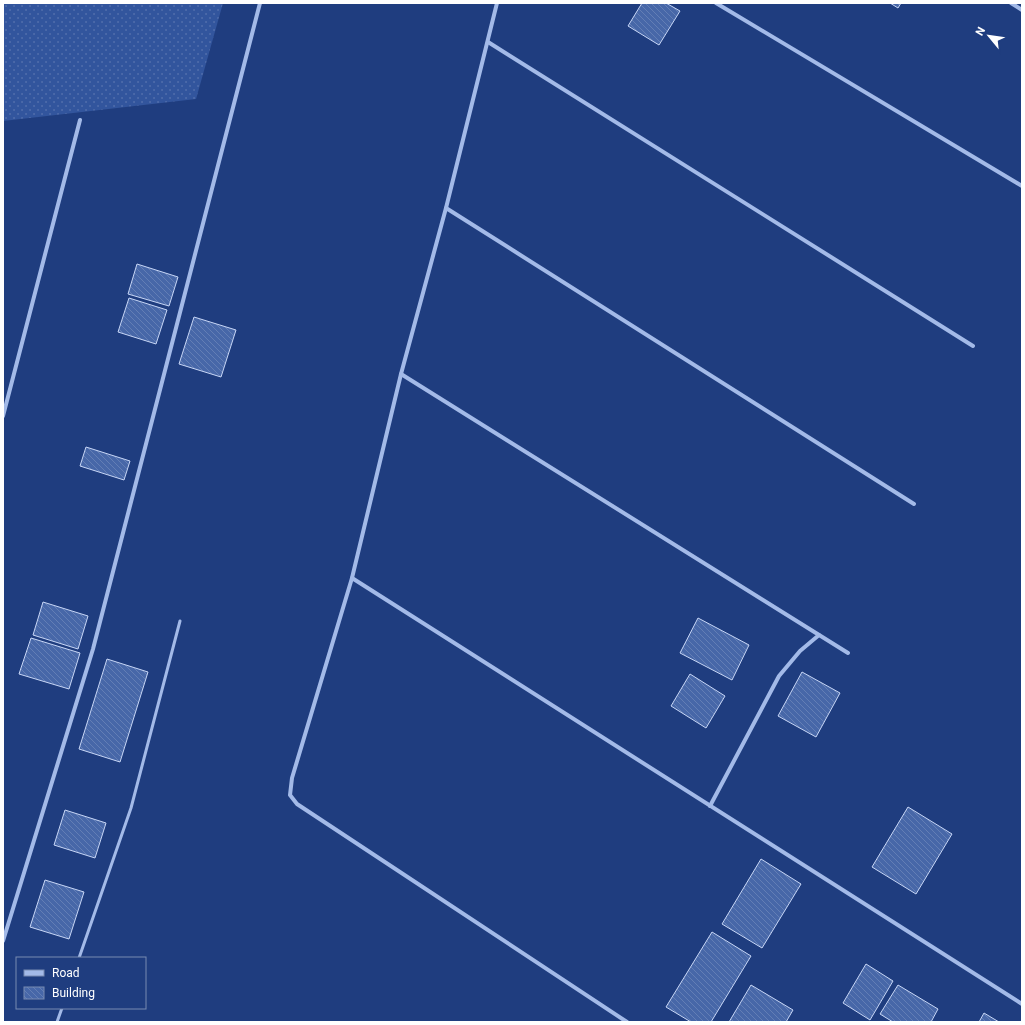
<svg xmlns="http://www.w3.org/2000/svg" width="1025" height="1025" font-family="Roboto,sans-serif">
<defs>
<pattern id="grass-dots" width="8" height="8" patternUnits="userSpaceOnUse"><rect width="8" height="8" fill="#32559d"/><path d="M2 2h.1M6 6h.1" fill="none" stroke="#516eac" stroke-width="1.8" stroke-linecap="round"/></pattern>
<pattern id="building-back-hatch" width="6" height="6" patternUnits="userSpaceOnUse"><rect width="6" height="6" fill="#4767a8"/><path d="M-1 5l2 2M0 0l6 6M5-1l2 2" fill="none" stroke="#637eb5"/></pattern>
</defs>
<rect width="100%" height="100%" fill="#1f3d7f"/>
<path fill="url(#grass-dots)" d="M3 3H223L196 99 3 121Z"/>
<g fill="url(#building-back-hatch)" stroke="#c7d6f6">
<path d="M642 3H666L680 11 659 45 628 26Z"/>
<path d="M890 3H901L898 8Z"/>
<path d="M137 264 178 277 169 306 128 294Z"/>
<path d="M129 298 167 310 156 344 118 332Z"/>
<path d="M194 317 236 330 221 377 179 364Z"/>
<path d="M86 447 130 461 124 480 80 466Z"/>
<path d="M43 602 88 616 78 649 33 635Z"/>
<path d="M698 618 749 645 732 680 680 653Z"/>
<path d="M31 638 80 653 69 689 19 674Z"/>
<path d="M107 659 148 672 120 762 79 749Z"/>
<path d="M802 672 840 693 816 737 778 716Z"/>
<path d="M690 674 725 696 706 728 671 706Z"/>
<path d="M908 807 952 834 916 894 872 867Z"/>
<path d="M65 810 106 823 95 858 54 845Z"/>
<path d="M761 859 801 884 762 948 722 924Z"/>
<path d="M45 880 84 892 69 939 30 927Z"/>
<path d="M712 932 751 956 711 1022H691L666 1007Z"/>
<path d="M866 964 893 981 870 1020 843 1003Z"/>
<path d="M751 985 793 1010 786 1022H729Z"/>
<path d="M898 985 938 1009 931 1022H893L880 1014Z"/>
<path d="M984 1013 999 1022H979Z"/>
</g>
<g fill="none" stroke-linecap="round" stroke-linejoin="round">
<g stroke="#a3bae8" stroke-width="3">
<path d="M79 958 131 808 180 621"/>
<path d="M57 1022 62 1008"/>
</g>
<g stroke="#a3bae8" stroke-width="4">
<path d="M497 3 446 208 401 374 352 578 292 778 290 795 297 804 627 1022"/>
<path d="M716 3 1022 186"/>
<path d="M1011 3 1022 10"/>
<path d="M488 42 973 346"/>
<path d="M446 208 914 504"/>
<path d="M401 374 848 653"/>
<path d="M3 416 80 120"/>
<path d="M352 578 1022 1004"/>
<path d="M710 806 779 676 800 651 819 635"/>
<path d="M3 941 93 649 260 3"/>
</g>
</g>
<rect width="1025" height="1025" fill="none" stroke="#ffffff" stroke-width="8"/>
<rect x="16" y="957" width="130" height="52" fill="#1f3d7f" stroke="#798bb2"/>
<rect x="24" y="970" width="20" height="6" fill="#a3bae8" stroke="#798bb2"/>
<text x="52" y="977" font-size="12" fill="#ffffff">Road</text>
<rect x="24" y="987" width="20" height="12" fill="url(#building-back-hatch)" stroke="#798bb2"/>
<text x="52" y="997" font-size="12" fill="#ffffff">Building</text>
<g transform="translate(989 36) rotate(299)" stroke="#1f3d7f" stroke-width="3" paint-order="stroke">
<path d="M0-3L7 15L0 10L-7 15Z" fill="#ffffff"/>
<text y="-6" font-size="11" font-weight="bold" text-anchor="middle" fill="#ffffff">N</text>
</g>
</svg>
